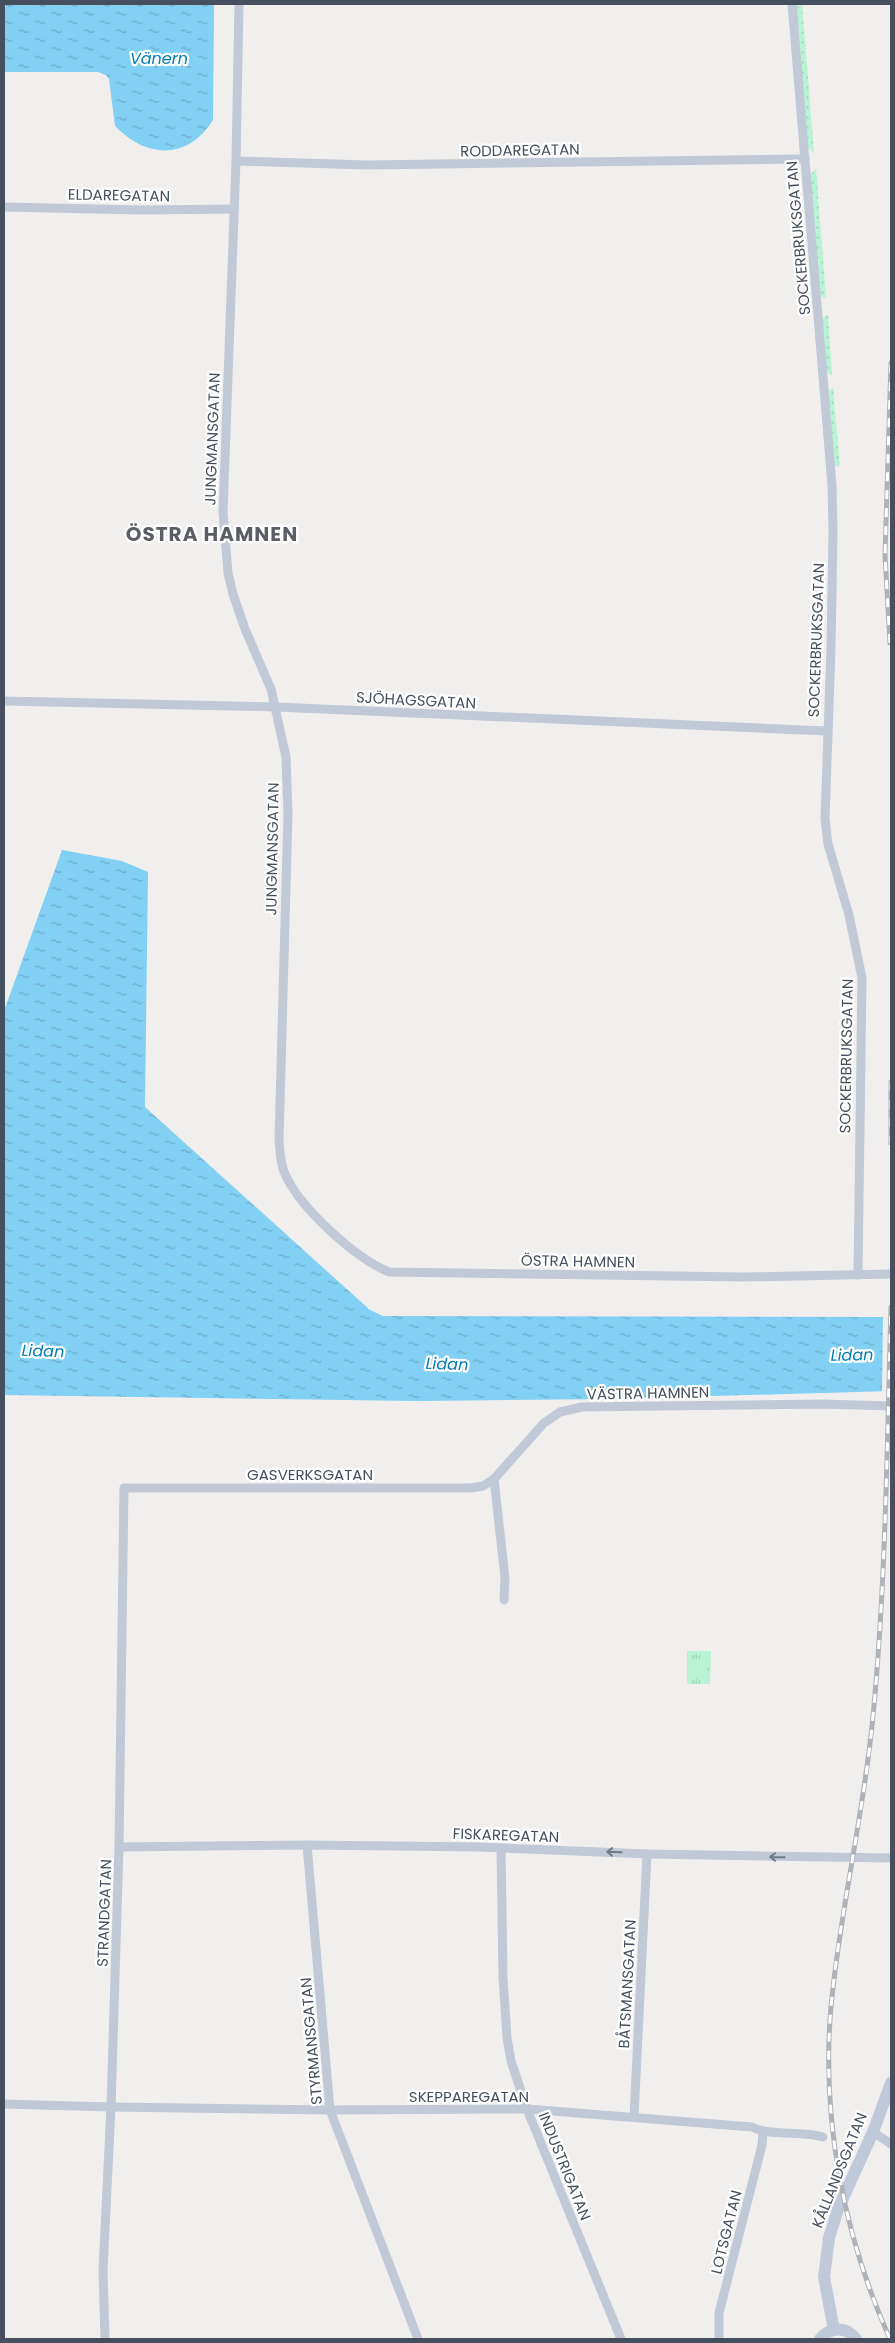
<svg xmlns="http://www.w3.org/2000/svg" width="895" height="2343" font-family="Poppins,sans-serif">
<defs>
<pattern id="grass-dots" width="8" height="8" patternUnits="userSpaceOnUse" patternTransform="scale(1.25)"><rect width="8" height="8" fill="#b8f3d5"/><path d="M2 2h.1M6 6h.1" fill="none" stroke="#a0d2b9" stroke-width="1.8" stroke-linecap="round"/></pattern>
<pattern id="park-tufts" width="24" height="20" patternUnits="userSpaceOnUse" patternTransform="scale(1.25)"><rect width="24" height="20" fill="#b8f3d5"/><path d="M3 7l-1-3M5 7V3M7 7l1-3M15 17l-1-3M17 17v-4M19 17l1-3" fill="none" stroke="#a0d2b9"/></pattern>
<pattern id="water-ripples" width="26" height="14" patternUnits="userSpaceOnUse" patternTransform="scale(1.25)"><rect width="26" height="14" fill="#82d0f3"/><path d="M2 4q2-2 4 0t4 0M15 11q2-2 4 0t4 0" fill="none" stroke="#6cabc8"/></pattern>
</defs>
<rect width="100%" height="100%" fill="#f1eeee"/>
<g fill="url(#grass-dots)">
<path d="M796 4H802L814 153 808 147Z"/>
<path d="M816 169 826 298 820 296 810 175Z"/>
<path d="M826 315H828L832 376 826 371 822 319Z"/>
<path d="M833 388 840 467 834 465 828 391Z"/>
</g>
<path fill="url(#park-tufts)" d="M687 1651H711L710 1684H687Z"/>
<g fill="url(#water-ripples)">
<path d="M4 4H214L213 120C188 160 147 159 115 126L109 79 106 75 98 72H4Z"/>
<path d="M62 850 122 861 148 872 145 1107 370 1310 383 1316 891 1317V1391L610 1399 417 1401 4 1395V1011Z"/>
</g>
<path fill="#f1eeee" d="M883 1314H891V1393L882 1394Z"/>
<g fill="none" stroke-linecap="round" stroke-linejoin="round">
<g stroke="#c0c9d5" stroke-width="9">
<path d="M239 4 236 161 223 512 228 573 233 594 245 629 271 689 286 757 288 813 279 1140C280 1152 280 1163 285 1174 300 1208 355 1258 389 1272L744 1277 891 1274"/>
<path d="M792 4 832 485 833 532 831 649 825 819 828 844 849 915 862 978 858 1275"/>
<path d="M236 161 367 165 805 159"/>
<path d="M4 207 141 210 234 209"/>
<path d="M4 701 276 707 827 731"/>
<path d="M504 1600 505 1578 494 1479 544 1423 560 1412 582 1407 822 1404 891 1406"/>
<path d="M307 1845 330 2110 418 2339"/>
<path d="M119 1847 307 1845 479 1847 647 1854 891 1858"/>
<path d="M501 1848 503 1977 507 2038 511 2061 527 2109 621 2339"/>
<path d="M4 2104 111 2107 330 2110 527 2109 752 2127C773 2137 800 2130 823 2137"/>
<path d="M634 2116 647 1854"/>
<path d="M873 2132 891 2144"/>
<path d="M105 2339 103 2270 111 2107 119 1847 124 1488H471L483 1486 494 1479"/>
<path d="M719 2339V2313L762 2145 763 2132"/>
</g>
<g stroke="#bfc9d9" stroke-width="12">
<path d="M834 2330 824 2277 829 2238 838 2209 873 2132 891 2083"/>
<path d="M820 2339C830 2327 846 2326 856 2339"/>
</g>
<defs>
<g id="rail">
<path d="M890 643 885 555 891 363"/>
<path d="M891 1082V1143"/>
<path d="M890 2339C844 2237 821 2119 831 2007 840 1909 864 1814 873 1716 886 1581 887 1444 891 1307"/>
</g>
</defs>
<use href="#rail" stroke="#b0b2b9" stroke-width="5"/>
<use href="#rail" stroke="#fff" stroke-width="3" stroke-dasharray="9" stroke-linecap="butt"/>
</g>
<defs><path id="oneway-shaft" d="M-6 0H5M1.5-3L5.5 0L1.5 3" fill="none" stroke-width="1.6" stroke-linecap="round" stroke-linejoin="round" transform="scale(1.25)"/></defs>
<g stroke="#707a87">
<use href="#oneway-shaft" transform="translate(614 1852) rotate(-178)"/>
<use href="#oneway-shaft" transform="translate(777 1857) rotate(-179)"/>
</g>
<g text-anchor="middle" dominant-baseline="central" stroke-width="4.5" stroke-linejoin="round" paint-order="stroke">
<g font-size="15" fill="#454f5d" stroke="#fff">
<text transform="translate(520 150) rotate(-1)">RODDAREGATAN</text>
<text transform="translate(119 195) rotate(1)">ELDAREGATAN</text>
<text transform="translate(798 238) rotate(-95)">SOCKERBRUKSGATAN</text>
<text transform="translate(212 439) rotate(-88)">JUNGMANSGATAN</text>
<text transform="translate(816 640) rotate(-88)">SOCKERBRUKSGATAN</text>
<text transform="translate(416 700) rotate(3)">SJÖHAGSGATAN</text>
<text transform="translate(272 849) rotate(-89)">JUNGMANSGATAN</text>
<text transform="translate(846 1056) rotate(-89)">SOCKERBRUKSGATAN</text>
<text transform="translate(578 1261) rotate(1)">ÖSTRA HAMNEN</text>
<text transform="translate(648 1393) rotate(-1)">VÄSTRA HAMNEN</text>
<text x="310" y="1474">GASVERKSGATAN</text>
<text transform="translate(506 1835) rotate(2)">FISKAREGATAN</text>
<text transform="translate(104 1913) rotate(-88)">STRANDGATAN</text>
<text transform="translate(627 1984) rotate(-87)">BÅTSMANSGATAN</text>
<text transform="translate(311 2041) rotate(-95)">STYRMANSGATAN</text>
<text x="469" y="2096">SKEPPAREGATAN</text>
<text transform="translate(565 2166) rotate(68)">INDUSTRIGATAN</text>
<text transform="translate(839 2170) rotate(-68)">KÅLLANDSGATAN</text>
<text transform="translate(726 2232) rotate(-76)">LOTSGATAN</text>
</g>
<g font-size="16" font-style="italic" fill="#007db5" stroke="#fff">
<text x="159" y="58">Vänern</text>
<text transform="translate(43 1351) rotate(2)">Lidan</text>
<text transform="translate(852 1355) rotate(-1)">Lidan</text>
<text transform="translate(447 1364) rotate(2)">Lidan</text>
</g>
<g font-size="20" font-weight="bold" letter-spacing="1" fill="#5a5e64" stroke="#fff">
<text x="212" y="534">ÖSTRA HAMNEN</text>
</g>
</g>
<rect width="895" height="2343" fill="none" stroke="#454f5d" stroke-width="10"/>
</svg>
